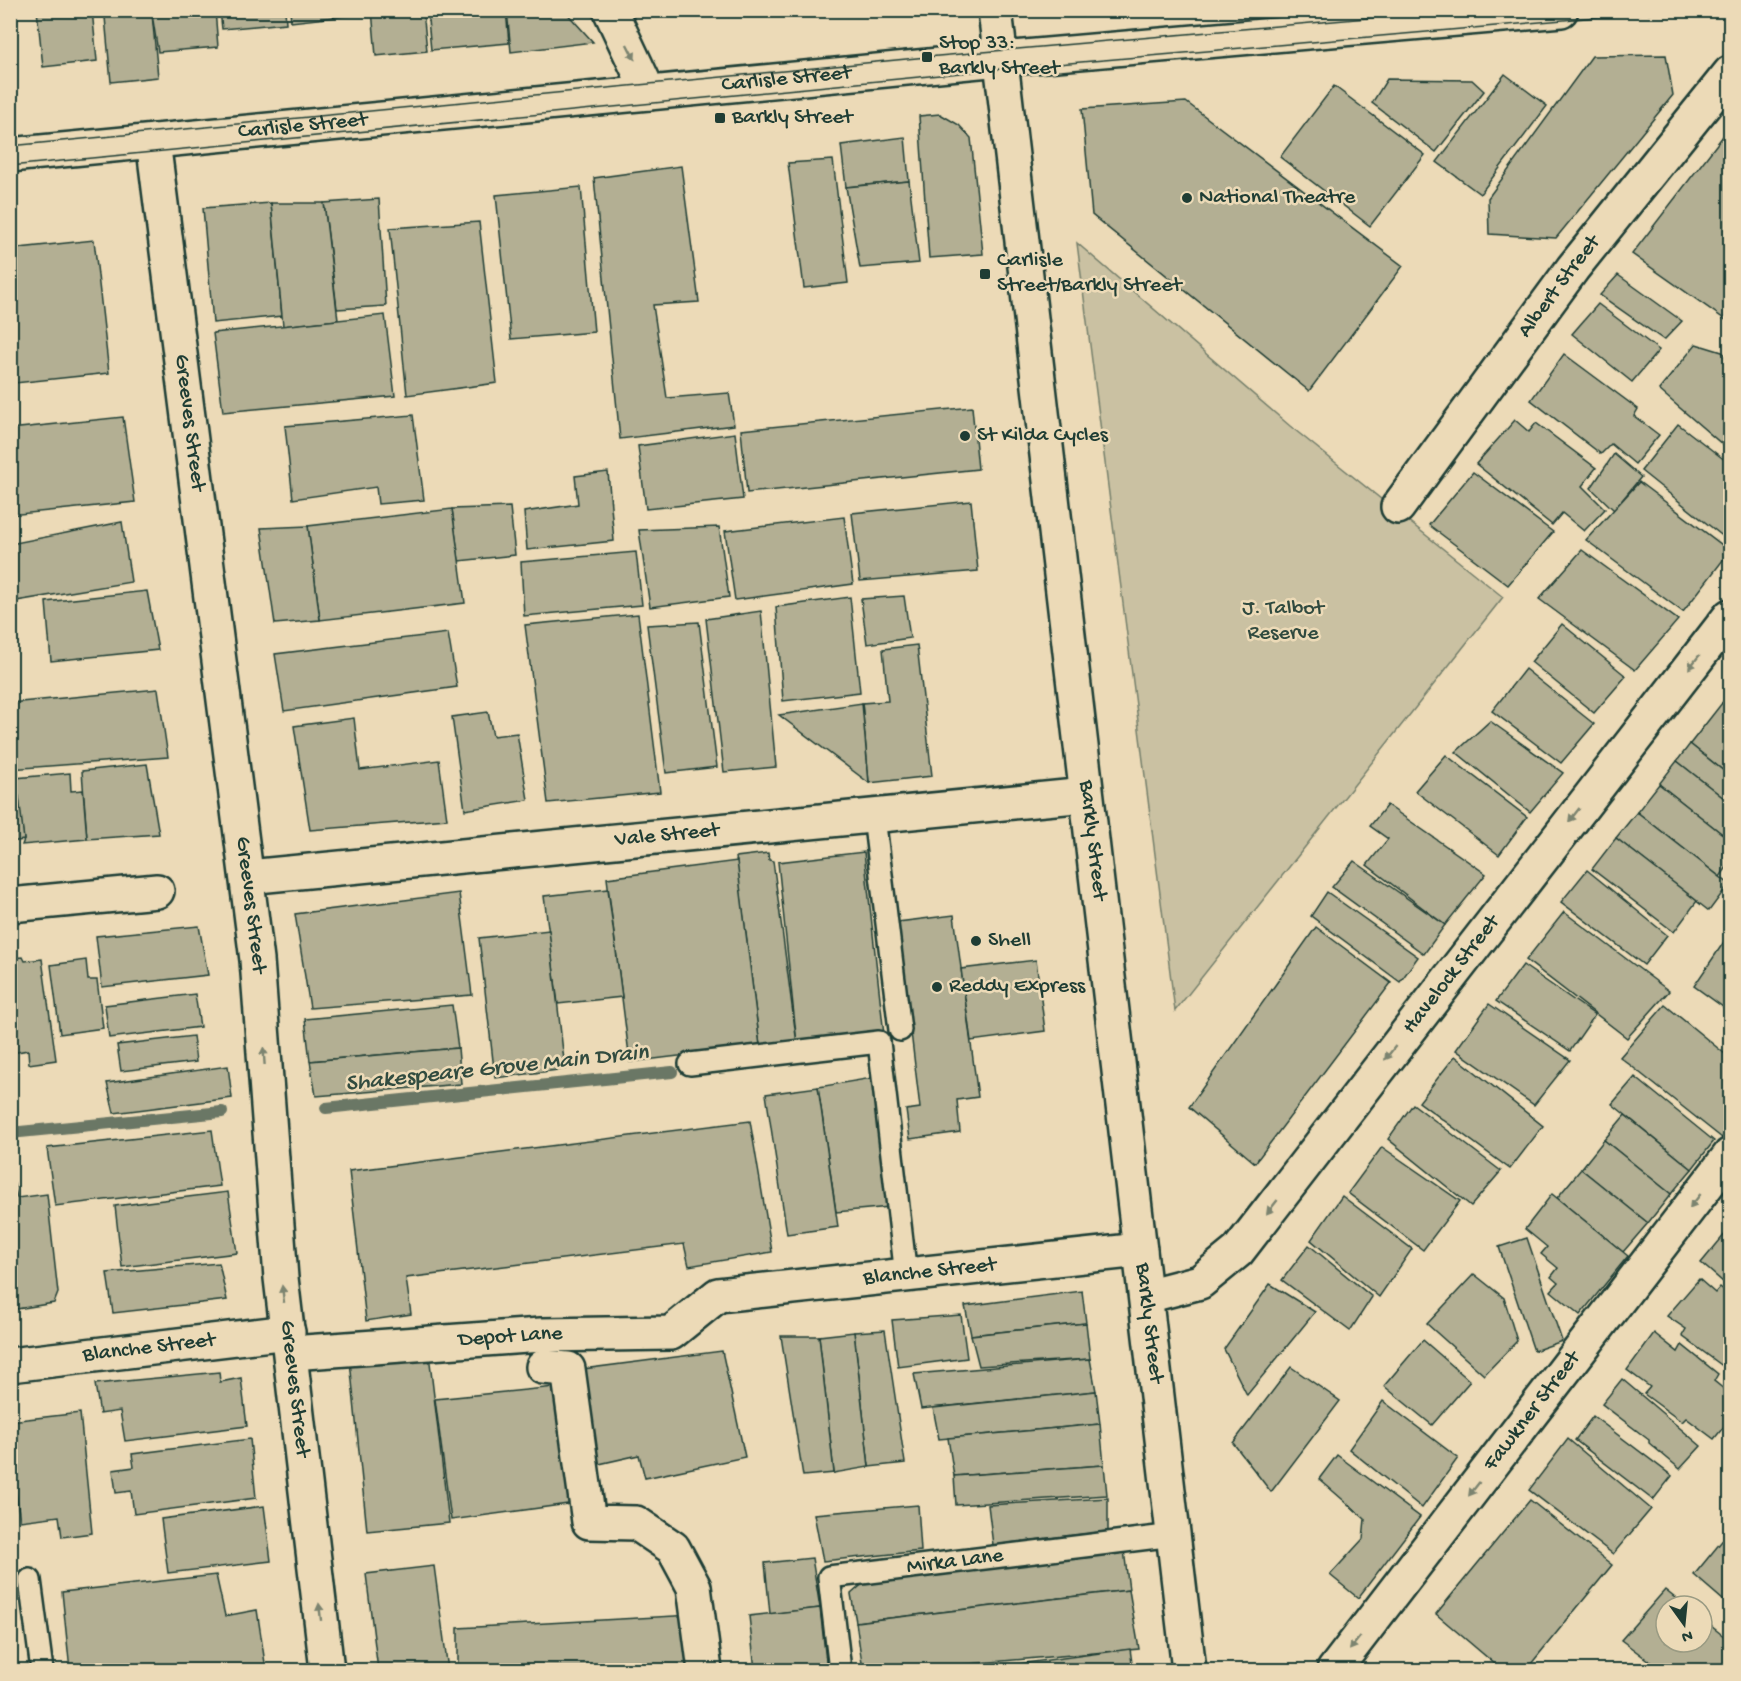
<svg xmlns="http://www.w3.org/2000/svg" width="1741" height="1681" font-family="'Gochi Hand',sans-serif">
<rect width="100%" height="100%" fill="#ecdab7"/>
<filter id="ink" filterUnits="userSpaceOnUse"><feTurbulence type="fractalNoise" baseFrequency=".0167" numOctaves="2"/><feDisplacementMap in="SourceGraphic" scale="12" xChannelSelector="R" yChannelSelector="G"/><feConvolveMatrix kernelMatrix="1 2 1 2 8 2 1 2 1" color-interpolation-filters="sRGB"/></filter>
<g filter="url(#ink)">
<path fill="#cac1a2" stroke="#747f6b" stroke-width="1.5" d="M1077 243 1290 426 1503 597 1175 1011Z"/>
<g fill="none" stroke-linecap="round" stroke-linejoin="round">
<g stroke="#6b7765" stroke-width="12">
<path d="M326 1108 672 1072"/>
<path d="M10 1133 222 1112"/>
</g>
</g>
<g fill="#b3af93" stroke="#1f3d34" stroke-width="1.5">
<path d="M37 10H92L97 61 43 67Z"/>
<path d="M109 10 142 11V16L152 14 158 77 111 82 105 17H109Z"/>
<path d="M149 10H215L218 47 158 52 152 14Z"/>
<path d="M220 10H285L286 23 222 29Z"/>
<path d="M290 10H352L353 15 291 22Z"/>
<path d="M372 10H423L427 51 376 56Z"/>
<path d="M427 10H506L509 43 431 50Z"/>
<path d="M507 10H564L593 42 511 52Z"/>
<path d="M1666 55 1673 95 1556 238 1489 234 1488 198 1592 56Z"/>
<path d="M1505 74 1547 106 1480 194 1437 162Z"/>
<path d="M1387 79 1472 80 1484 91 1436 152 1372 103Z"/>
<path d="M1334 86 1425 155 1370 226 1280 157Z"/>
<path d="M1186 102 1403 266 1309 391 1092 215 1082 109Z"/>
<path d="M940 114 959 125 971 138 983 254 929 258 919 116Z"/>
<path d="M1730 127V323L1632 254Z"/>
<path d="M905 137 909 181 846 187 841 145Z"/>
<path d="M833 160 848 283 804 288 788 163Z"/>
<path d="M681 166 699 302 653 305 667 398 729 393 734 425 620 439 594 178Z"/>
<path d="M909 181 919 263 860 268 846 187Z"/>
<path d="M581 187 594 332 511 339 496 195Z"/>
<path d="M379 199 386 306 337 309 324 203Z"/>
<path d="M271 203 282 316 213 323 203 208Z"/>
<path d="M271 203H324L338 320 283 326Z"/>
<path d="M479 222 497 383 407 395 390 228Z"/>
<path d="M94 240 109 373 15 383 10 344V249Z"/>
<path d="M1618 275 1682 321 1664 340 1600 295Z"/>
<path d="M1598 304 1659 350 1632 382 1572 334Z"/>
<path d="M385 315 395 396 223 412 213 333Z"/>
<path d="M1696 344 1722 352 1730 359V451L1659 390Z"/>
<path d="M1564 354 1638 409 1634 416 1659 435 1635 464 1611 444 1601 454 1531 400Z"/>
<path d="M972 407 978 469 747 493 741 430Z"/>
<path d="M413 415 424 500 378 504 376 487 293 499 285 426Z"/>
<path d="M123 417 135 502 10 515V429Z"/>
<path d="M1515 420 1529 432 1536 423 1596 468 1582 486 1605 509 1584 531 1562 513 1552 525 1476 464Z"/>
<path d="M1678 424 1730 464V542L1641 471Z"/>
<path d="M735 433 743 499 646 509 638 446Z"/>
<path d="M1614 454 1641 477 1614 510 1591 488Z"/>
<path d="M608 472 614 541 527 550 524 512 578 504 575 476Z"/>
<path d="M1473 472 1553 532 1508 585 1429 525Z"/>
<path d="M1639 482 1730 551 1683 612 1586 540Z"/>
<path d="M971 501 978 571 860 581 852 513Z"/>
<path d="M510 507 515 555 459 561 452 509Z"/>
<path d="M452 509 465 603 320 620 308 526Z"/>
<path d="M844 517 853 584 735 600 725 531Z"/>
<path d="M122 522 131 582 10 602V544Z"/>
<path d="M308 526 320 620 275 624 261 528Z"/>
<path d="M719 527 729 597 650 607 639 530Z"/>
<path d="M1582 550 1678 620 1635 670 1539 599Z"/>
<path d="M636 552 642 605 524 616 521 562Z"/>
<path d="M147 591 158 650 51 661 46 602Z"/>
<path d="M904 596 910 638 867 644 861 599Z"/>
<path d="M850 597 860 692 783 701 776 607Z"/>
<path d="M761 611 776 767 724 772 706 619Z"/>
<path d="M638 614 660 792 548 803 525 625Z"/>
<path d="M699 622 717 767 666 773 647 625Z"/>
<path d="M1562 624 1626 676 1594 713 1531 662Z"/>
<path d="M448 633 457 687 284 711 275 654Z"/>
<path d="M917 645 932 776 869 783 862 703 888 701 883 649Z"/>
<path d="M1525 669 1594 724 1561 763 1492 711Z"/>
<path d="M158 689 168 757 10 769V703Z"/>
<path d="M1730 692V710L1722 703Z"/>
<path d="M862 703 869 783 779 715Z"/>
<path d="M1722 703 1730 710V776L1690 744Z"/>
<path d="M488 712 493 736 517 733 528 800 465 810 452 717Z"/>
<path d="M354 718 360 770 439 760 447 819 310 830 294 726Z"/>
<path d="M1490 721 1563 773 1530 812 1456 752Z"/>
<path d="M1690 744 1730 776V803L1677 761Z"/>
<path d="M1446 755 1527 817 1499 855 1415 791Z"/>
<path d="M1677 761 1730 803V840L1659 784Z"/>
<path d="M147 764 159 834 87 839 82 771Z"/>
<path d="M70 773 71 791 83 790 87 839 22 845 24 840 15 778Z"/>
<path d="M1659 784 1730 840V863L1720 877 1637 812Z"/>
<path d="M19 796 24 840 10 842V797Z"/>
<path d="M1387 805 1486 874 1445 925 1367 865 1388 839 1370 826Z"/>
<path d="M1637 812 1729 884 1709 911 1616 838Z"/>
<path d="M1616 838 1697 901 1674 932 1592 869Z"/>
<path d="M864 852 884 1035 797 1044 778 862Z"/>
<path d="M768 853 769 860 773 861 797 1044 760 1046 736 857Z"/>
<path d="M737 861 760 1046 630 1062 607 878Z"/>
<path d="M1354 861 1445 925 1424 954 1332 887Z"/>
<path d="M1587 870 1667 935 1644 965 1561 902Z"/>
<path d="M608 889 622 997 558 1004 544 896Z"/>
<path d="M1327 892 1418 957 1400 982 1311 916Z"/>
<path d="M459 893 472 995 310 1008 295 914Z"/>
<path d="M1564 912 1669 991 1627 1038 1526 960Z"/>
<path d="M954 915 978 1097 957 1100 960 1132 910 1139 906 1110 920 1108 898 922Z"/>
<path d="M199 926 208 975 102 987 96 936Z"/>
<path d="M1316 927 1391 983 1255 1163 1189 1107Z"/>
<path d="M549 930 565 1069 495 1078 479 938Z"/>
<path d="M1728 936 1730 938V1012L1694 986Z"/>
<path d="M23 957 25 961 42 959 56 1060 29 1064 28 1050 12 1053 10 958Z"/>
<path d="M86 960 88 980H97L103 1028 60 1034 51 965Z"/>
<path d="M1036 960 1045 1031 971 1041 961 969Z"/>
<path d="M1523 965 1595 1015 1570 1051 1496 1001Z"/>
<path d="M195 994 200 1027 109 1038 105 1005Z"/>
<path d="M1489 1004 1570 1060 1534 1105 1456 1050Z"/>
<path d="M452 1005 458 1048 310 1061 305 1019Z"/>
<path d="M1665 1005 1730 1058V1127L1722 1138 1620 1057Z"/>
<path d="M193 1036 196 1062 121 1071 117 1045Z"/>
<path d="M458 1048 461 1084 316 1096 310 1061Z"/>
<path d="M1455 1056 1543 1126 1510 1169 1419 1102Z"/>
<path d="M228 1066 232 1098 114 1113 107 1083Z"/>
<path d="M1635 1077 1714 1141 1692 1169 1612 1104Z"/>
<path d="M872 1078 890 1207 836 1212 818 1087Z"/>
<path d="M818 1087 838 1227 787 1234 766 1094Z"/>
<path d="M1413 1104 1501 1171 1471 1206 1388 1139Z"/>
<path d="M1625 1115 1692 1169 1671 1194 1604 1140Z"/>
<path d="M750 1121 772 1252 689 1266 684 1244 406 1278 411 1314 366 1321 349 1171Z"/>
<path d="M212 1130 220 1186 55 1206 47 1148Z"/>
<path d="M1604 1140 1671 1194 1648 1223 1581 1169Z"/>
<path d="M1382 1147 1460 1201 1423 1250 1348 1193Z"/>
<path d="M10 1168 17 1198 47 1194 58 1293 54 1303 10 1310Z"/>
<path d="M1581 1169 1648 1223 1623 1252 1557 1198Z"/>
<path d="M228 1192 237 1253 122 1267 115 1206Z"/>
<path d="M1552 1194 1628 1256 1580 1315 1551 1291 1558 1283 1551 1277 1558 1268 1541 1254 1547 1247 1525 1229Z"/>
<path d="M1342 1196 1412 1249 1379 1297 1311 1240Z"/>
<path d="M1730 1228V1288L1701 1263Z"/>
<path d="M1527 1238 1562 1341 1534 1351 1499 1247Z"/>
<path d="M1309 1245 1372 1297 1350 1331 1282 1280Z"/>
<path d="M219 1263 227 1300 113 1313 107 1273Z"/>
<path d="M1474 1274 1504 1298 1517 1341 1484 1375 1427 1324Z"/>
<path d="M1699 1279 1715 1293 1720 1287 1730 1295V1363L1728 1361 1724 1367 1682 1336 1686 1329 1667 1316Z"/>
<path d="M1270 1284 1315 1312 1247 1395 1224 1349Z"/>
<path d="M1082 1291 1086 1323 971 1335 965 1306Z"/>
<path d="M961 1315 967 1358 898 1367 892 1320Z"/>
<path d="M1086 1323 1090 1359 979 1366 971 1335Z"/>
<path d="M885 1330 905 1463 869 1467 854 1332Z"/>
<path d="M854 1332 869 1467 834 1473 819 1336Z"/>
<path d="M1654 1333 1678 1352 1682 1345 1718 1374 1714 1381 1730 1394V1419L1714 1439 1686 1418 1682 1422 1644 1394 1650 1387 1627 1370Z"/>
<path d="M781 1336H819L834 1473 803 1476Z"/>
<path d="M1423 1340 1470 1381 1432 1425 1384 1386Z"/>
<path d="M722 1351 745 1457 645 1478 639 1455 599 1464 583 1369Z"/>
<path d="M429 1354 449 1523 367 1531 350 1361Z"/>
<path d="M1090 1359 1096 1391 921 1409 914 1374Z"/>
<path d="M1291 1367 1340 1401 1271 1492 1233 1443Z"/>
<path d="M219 1372 220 1382 241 1378 247 1426 125 1441 120 1411 100 1414 95 1384Z"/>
<path d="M1622 1379 1701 1446 1680 1469 1649 1443V1440L1602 1404Z"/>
<path d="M555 1387 575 1503 451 1520 435 1399Z"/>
<path d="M1096 1391 1100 1424 939 1439 933 1408Z"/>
<path d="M1383 1401 1458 1458 1422 1508 1349 1449Z"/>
<path d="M80 1413 92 1533 62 1537 59 1516 20 1521 10 1447V1421Z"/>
<path d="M1593 1416 1672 1476 1653 1500 1575 1440Z"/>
<path d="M1100 1424 1104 1465 954 1476 948 1438Z"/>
<path d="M250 1439 256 1498 134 1514 131 1491 116 1493 113 1470 134 1467 132 1454Z"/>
<path d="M1568 1439 1651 1509 1613 1554 1529 1490Z"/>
<path d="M1337 1455 1420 1517 1358 1598 1330 1575 1363 1539 1365 1519 1319 1479Z"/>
<path d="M1104 1465 1107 1495 956 1505 954 1476Z"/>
<path d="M1108 1498V1531L993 1545 988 1505Z"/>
<path d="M1530 1500 1612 1565 1526 1670H1502L1436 1614Z"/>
<path d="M918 1505 921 1551 823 1561 814 1514Z"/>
<path d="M264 1506 271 1561 168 1573 161 1519Z"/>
<path d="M1730 1531V1606L1694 1575Z"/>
<path d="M1124 1550 1129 1590 856 1622 851 1594 867 1580Z"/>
<path d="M812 1558 820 1608 770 1614 765 1563Z"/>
<path d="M434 1566 448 1670H378L366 1574Z"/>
<path d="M216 1575 225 1616 257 1610 266 1670H70L62 1592Z"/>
<path d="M1129 1590 1139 1649 901 1670H863L856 1622Z"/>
<path d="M1665 1590 1685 1606H1666V1642H1702V1619L1730 1641V1670H1661L1621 1640Z"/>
<path d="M820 1608 827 1670H755L749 1616Z"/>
<path d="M693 1615 696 1670H458V1628Z"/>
<path d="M1130 1649 1133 1670H974Z"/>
</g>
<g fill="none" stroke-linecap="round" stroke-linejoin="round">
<defs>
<g id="lane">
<path d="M874 817 900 1030"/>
<path d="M690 1064 879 1042 906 1276"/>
<path d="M30 1580 42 1670"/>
<path d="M840 1670 829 1577 1174 1535"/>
</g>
<g id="street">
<path d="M610 10 649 93"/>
<path id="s1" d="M153 141 257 960 281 1278 327 1670"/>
<path id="s2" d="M1398 507 1573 268 1730 73"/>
<path id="s3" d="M247 877 1086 795"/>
<path d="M10 905 157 891"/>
<path id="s4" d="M1146 1296 1200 1282 1238 1251 1730 616"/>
<path id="s5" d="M291 1353 541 1335 671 1333 718 1295 1140 1250"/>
<path id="s6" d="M10 1365 288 1332"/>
<path d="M543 1367 568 1369 589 1522 636 1523 673 1548 694 1587 705 1670"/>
<path id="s7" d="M1334 1670 1730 1155"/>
</g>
<g id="secondary">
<path id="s8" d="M995 10 1189 1670"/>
<path id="s9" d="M10 155 1000 59 1561 10"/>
</g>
</defs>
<use href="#lane" stroke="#1f3d34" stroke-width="26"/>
<use href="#street" stroke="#1f3d34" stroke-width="38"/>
<use href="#secondary" stroke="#1f3d34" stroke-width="38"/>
<use href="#lane" stroke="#ecdab7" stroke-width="21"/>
<use href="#street" stroke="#ecdab7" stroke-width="33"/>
<use href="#secondary" stroke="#ecdab7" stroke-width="33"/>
<g stroke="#1f3d34" stroke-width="1.5">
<path d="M10 146 927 57 1457 10"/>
<path d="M10 166 1001 69 1678 10"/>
</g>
</g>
<defs><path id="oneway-solid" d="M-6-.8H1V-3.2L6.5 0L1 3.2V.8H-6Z" transform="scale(1.5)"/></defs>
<g fill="#7b846f">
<use href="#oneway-solid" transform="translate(631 52) rotate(63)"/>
<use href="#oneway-solid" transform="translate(1694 662) rotate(128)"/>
<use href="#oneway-solid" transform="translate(1574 815) rotate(128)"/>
<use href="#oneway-solid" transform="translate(1390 1053) rotate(128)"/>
<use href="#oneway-solid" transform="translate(264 1056) rotate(-94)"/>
<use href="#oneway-solid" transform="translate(1695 1201) rotate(128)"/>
<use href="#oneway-solid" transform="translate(1272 1207) rotate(128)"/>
<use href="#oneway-solid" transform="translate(283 1294) rotate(-97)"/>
<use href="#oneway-solid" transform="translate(1474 1489) rotate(128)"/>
<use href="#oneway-solid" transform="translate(320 1612) rotate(-97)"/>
<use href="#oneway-solid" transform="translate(1355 1643) rotate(128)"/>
</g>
</g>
<g fill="#1f3d34" stroke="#ecdab7" stroke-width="2">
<rect x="921" y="51" width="12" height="12" rx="3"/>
<rect x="714" y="112" width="12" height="12" rx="3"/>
<circle cx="1187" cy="198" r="6"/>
<rect x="979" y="268" width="12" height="12" rx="3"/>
<circle cx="965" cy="436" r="6"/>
<circle cx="976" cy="941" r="6"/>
<circle cx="937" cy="987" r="6"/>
</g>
<g text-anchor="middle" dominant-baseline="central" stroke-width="5" stroke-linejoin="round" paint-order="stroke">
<g font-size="22" fill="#1f3d34" stroke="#ecdab7" text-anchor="start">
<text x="939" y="44">Stop 33:<tspan x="939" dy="25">Barkly Street</tspan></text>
<text x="732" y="118">Barkly Street</text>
<text x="1199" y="198">National Theatre</text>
<text x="997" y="261">Carlisle<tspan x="997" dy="25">Street/Barkly Street</tspan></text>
<text x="977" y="436">St Kilda Cycles</text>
<text x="988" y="941">Shell</text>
<text x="949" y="987">Reddy Express</text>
</g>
<g font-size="22" fill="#1f3d34" stroke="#ecdab7">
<text stroke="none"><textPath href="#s9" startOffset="780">Carlisle Street</textPath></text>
<text stroke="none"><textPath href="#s9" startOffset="294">Carlisle Street</textPath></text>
<text stroke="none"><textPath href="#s2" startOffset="273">Albert Street</textPath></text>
<text stroke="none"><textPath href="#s1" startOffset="284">Greeves Street</textPath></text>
<text stroke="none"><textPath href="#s3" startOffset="422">Vale Street</textPath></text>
<text stroke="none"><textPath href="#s8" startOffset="836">Barkly Street</textPath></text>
<text stroke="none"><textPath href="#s1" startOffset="770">Greeves Street</textPath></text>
<text stroke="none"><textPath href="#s4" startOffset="454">Havelock Street</textPath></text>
<text stroke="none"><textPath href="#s5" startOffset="654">Blanche Street</textPath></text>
<text stroke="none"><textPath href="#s8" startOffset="1322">Barkly Street</textPath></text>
<text stroke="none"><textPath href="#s5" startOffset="220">Depot Lane</textPath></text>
<text stroke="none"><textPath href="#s6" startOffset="140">Blanche Street</textPath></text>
<text stroke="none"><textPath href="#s1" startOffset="1256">Greeves Street</textPath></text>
<text stroke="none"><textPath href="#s7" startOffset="326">Fawkner Street</textPath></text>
<text transform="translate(955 1562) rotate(-7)">Mirka Lane</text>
</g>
<g font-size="22" fill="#304a3f" stroke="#ecdab7">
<text x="1283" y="609">J. Talbot<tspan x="1283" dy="25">Reserve</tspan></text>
</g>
<g font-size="24" font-style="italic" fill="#324c40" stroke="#ecdab7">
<text transform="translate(497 1069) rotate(-6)">Shakespeare Grove Main Drain</text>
</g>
</g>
<rect width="1741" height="1681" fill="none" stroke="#ecdab7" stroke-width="36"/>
<rect x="18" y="18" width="1705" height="1645" fill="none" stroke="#1f3d34" stroke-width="2" filter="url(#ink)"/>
<g transform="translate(1684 1624) rotate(165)"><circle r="28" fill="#ecdab7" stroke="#9a9b83" stroke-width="1.5"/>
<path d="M0-4.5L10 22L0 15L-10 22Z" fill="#1f3d34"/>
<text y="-9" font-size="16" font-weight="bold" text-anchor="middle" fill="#1f3d34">N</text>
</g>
</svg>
